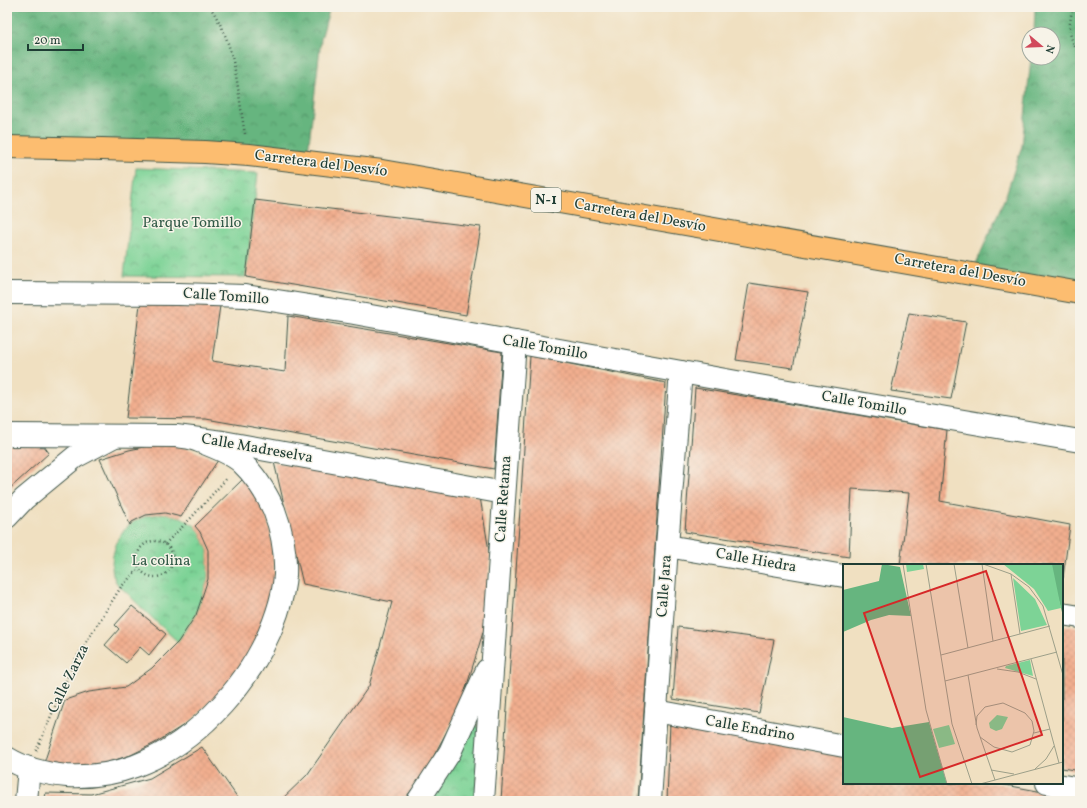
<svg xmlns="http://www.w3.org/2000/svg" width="1087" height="808" font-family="Vollkorn,serif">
<defs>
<pattern id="forest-crowns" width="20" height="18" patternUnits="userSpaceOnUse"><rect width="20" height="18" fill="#66b57f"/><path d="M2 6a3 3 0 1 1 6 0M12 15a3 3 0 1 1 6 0" fill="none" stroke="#539469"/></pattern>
<pattern id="park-crowns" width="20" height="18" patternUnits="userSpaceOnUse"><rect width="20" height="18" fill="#7dd396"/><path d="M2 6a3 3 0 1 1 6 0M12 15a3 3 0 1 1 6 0" fill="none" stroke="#66ac7b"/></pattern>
<pattern id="building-cross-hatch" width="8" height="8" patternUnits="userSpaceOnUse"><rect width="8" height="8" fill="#f2af8f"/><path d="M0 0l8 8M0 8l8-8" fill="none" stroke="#cf977c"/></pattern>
</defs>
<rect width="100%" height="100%" fill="#f7f3e8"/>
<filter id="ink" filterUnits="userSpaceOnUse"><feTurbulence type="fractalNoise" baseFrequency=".025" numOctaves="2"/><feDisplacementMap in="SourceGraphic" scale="8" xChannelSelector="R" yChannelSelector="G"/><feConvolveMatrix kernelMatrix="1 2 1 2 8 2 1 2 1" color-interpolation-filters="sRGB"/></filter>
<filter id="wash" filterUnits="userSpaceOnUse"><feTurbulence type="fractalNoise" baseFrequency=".012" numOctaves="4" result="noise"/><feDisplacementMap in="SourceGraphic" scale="16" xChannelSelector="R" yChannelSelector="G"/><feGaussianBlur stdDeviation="0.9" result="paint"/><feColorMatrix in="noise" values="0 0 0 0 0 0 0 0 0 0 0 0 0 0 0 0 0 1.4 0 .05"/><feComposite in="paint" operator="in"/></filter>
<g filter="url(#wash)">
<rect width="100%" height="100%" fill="#f0e0c1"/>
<g fill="url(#forest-crowns)" stroke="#42795a">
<path d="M7 7H330L321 39 307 161 7 147Z"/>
<path d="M1035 7H1080V285L972 273 1006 195 1022 146 1031 58H1053V34H1034Z"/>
</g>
<g fill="url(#park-crowns)" stroke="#4e8865">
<path d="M136 168 258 173 246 277 124 276Z"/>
<path d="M165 513 181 517 195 526 200 532 208 550V579L196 615 178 642C161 626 143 610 127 593 123 589 117 585 115 580 109 567 113 550 119 538 130 518 144 516 165 513Z"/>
<path d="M471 725H476L481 732 476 801H427Z"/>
</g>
<g id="blocks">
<g fill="url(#building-cross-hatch)">
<path d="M255 200 481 227 466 315 246 277Z"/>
<path d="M749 283 808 292 793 368 736 360Z"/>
<path d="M140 304 220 306 212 361 285 372 288 316 502 352 494 469 206 419 126 418Z"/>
<path d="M909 313 966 322 951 399 891 391Z"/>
<path d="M530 356 666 383 638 801H501Z"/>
<path d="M695 388 947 430 940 501 1070 525 1063 578 1062 565H900L909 493 852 489 849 557 685 532Z"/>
<path d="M176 444 218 460 181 517 165 513 146 515 132 522 130 525 100 459 129 450 154 445Z"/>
<path d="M7 446H44L49 453 7 491Z"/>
<path d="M274 462 480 497 490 557 484 629 461 705 424 774 403 801H280L307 775 369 686 392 602 303 584Z"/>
<path d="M245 477 265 507 272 540 275 577 263 628 239 673 192 720 155 743 131 755 99 765 64 766 44 763 65 700 89 692 126 687 152 668 178 642 196 615 208 579V550L200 532 195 526Z"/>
<path d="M132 606 166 634 149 655 140 647 126 663 105 645 119 629 115 625Z"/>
<path d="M1062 625 1080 628V771L1062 768Z"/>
<path d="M678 627 774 640 759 713 673 699Z"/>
<path d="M670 722 844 755V783H995L1080 799V801H667Z"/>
<path d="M202 747 240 801H44L46 793 91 794 150 778Z"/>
</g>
</g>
</g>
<g filter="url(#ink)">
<use href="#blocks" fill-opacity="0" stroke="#3e5549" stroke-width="1"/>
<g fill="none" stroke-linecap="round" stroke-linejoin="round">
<defs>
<g id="minor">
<path d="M7 293 179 294 245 296 354 313 759 386 1080 441"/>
<path d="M7 435 176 436 223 442 504 493"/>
<path d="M7 517 24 499 75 457 113 437"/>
<path d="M667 546 844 576"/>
<path d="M1062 614 1080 617"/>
<path d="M656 711 844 746"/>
<path d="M7 758C25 769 46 774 67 776 90 777 114 774 135 766 200 742 256 677 277 613 281 601 284 588 285 575 286 553 282 531 274 510 266 493 256 476 242 463 231 452 206 444 191 438"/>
<path d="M1047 783 1080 789"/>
<path d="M26 801 29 768"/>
<path d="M418 801 450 752 487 670"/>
<path d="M483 801 515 342"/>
<path d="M650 801 667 546 681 372"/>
</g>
<path id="highway" d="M7 147 102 149 205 152 249 155 382 171 1080 293"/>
</defs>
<use href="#minor" stroke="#3e5549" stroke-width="24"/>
<use href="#highway" stroke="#3e5549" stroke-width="24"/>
<g stroke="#3e5549" stroke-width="2.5" stroke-dasharray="1 3" stroke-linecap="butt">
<path d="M210 7C237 46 237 90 245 134"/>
<path d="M1073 7C1068 27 1068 37 1080 55"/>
<circle cx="155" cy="559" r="18"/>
<path d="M165 544 192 517 228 477"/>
<path d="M36 751 75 660 121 587 139 568"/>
</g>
<use href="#minor" stroke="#fff" stroke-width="22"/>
<use href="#highway" stroke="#fcbd6f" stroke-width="22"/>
</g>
</g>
<g text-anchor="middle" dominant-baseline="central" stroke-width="3" stroke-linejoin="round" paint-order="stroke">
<rect fill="#f7f3e8" stroke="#60746a" stroke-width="1" x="531" y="188" width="30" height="24" rx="3"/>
<g font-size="14" font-weight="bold" fill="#1f3d34">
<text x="546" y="200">N-1</text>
</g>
<g font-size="15" fill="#1f3d34" stroke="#f7f3e8">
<text transform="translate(321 164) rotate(7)">Carretera del Desvío</text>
<text transform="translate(640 216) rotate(10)">Carretera del Desvío</text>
<text transform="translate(960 271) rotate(10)">Carretera del Desvío</text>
<text transform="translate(226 297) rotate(4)">Calle Tomillo</text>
<text transform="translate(545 348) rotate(10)">Calle Tomillo</text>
<text transform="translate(864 404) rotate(10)">Calle Tomillo</text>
<text transform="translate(257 449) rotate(10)">Calle Madreselva</text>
<text transform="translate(504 499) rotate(-86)">Calle Retama</text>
<text transform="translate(756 561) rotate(10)">Calle Hiedra</text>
<text transform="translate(665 586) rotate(-86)">Calle Jara</text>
<text transform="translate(69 679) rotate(-64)">Calle Zarza</text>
<text transform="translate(750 729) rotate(10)">Calle Endrino</text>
</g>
<g font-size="15" fill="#325b48" stroke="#f7f3e8">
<text x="192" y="223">Parque Tomillo</text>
<text x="161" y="561">La colina</text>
</g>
</g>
<g transform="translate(843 564)">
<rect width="220" height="220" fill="#f0e0c1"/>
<path d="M39 0 57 3 68 52 46 51 28 56 0 68V26L36 17ZM208 0H220V52L214 29ZM0 153 49 164 86 158 104 220H0Z" fill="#66b57f"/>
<path d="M63 0H80L81 5 64 8ZM160 0H209L218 44 205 47 191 25ZM170 14 192 35 204 61 178 67ZM187 96 190 112 162 104 163 102ZM154 151 165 153 159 165 153 167 147 164 146 159ZM106 161 112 180 96 184 90 165Z" fill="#7dd396"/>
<path fill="none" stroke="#9c9f89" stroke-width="1" d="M60 0 83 146 104 220M83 0 109 160 129 220M111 0 125 84M139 0 150 77M140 0 168 10 186 23 200 42 220 111M168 10 177 70M98 91 207 62M188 95 216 199M154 105 175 108 193 115M125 111 134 164 152 216M102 117 214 88M133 161 134 152 142 143 160 139 182 149 189 157 191 167 187 181 169 188 151 183 137 173M191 169 207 165M192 205 203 195 211 182M148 206 171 210M137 220 220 198"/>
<path fill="#d62828" fill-opacity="0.15" stroke="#d62828" stroke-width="2" d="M143 7 199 171 77 213 21 49Z"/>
<rect width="220" height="220" fill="none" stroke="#1f3d34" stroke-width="2"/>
</g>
<rect width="1087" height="808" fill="none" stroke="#f7f3e8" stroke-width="24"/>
<g transform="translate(1041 46) rotate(109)"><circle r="19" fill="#f7f3e8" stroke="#a1aaa0"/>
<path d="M0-3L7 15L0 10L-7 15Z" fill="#d1495b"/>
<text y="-6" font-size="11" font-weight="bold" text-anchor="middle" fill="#1f3d34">N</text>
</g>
<path d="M28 44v6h55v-6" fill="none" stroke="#1f3d34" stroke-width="2"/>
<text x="34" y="44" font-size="12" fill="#1f3d34" stroke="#f7f3e8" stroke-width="3" paint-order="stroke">20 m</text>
</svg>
